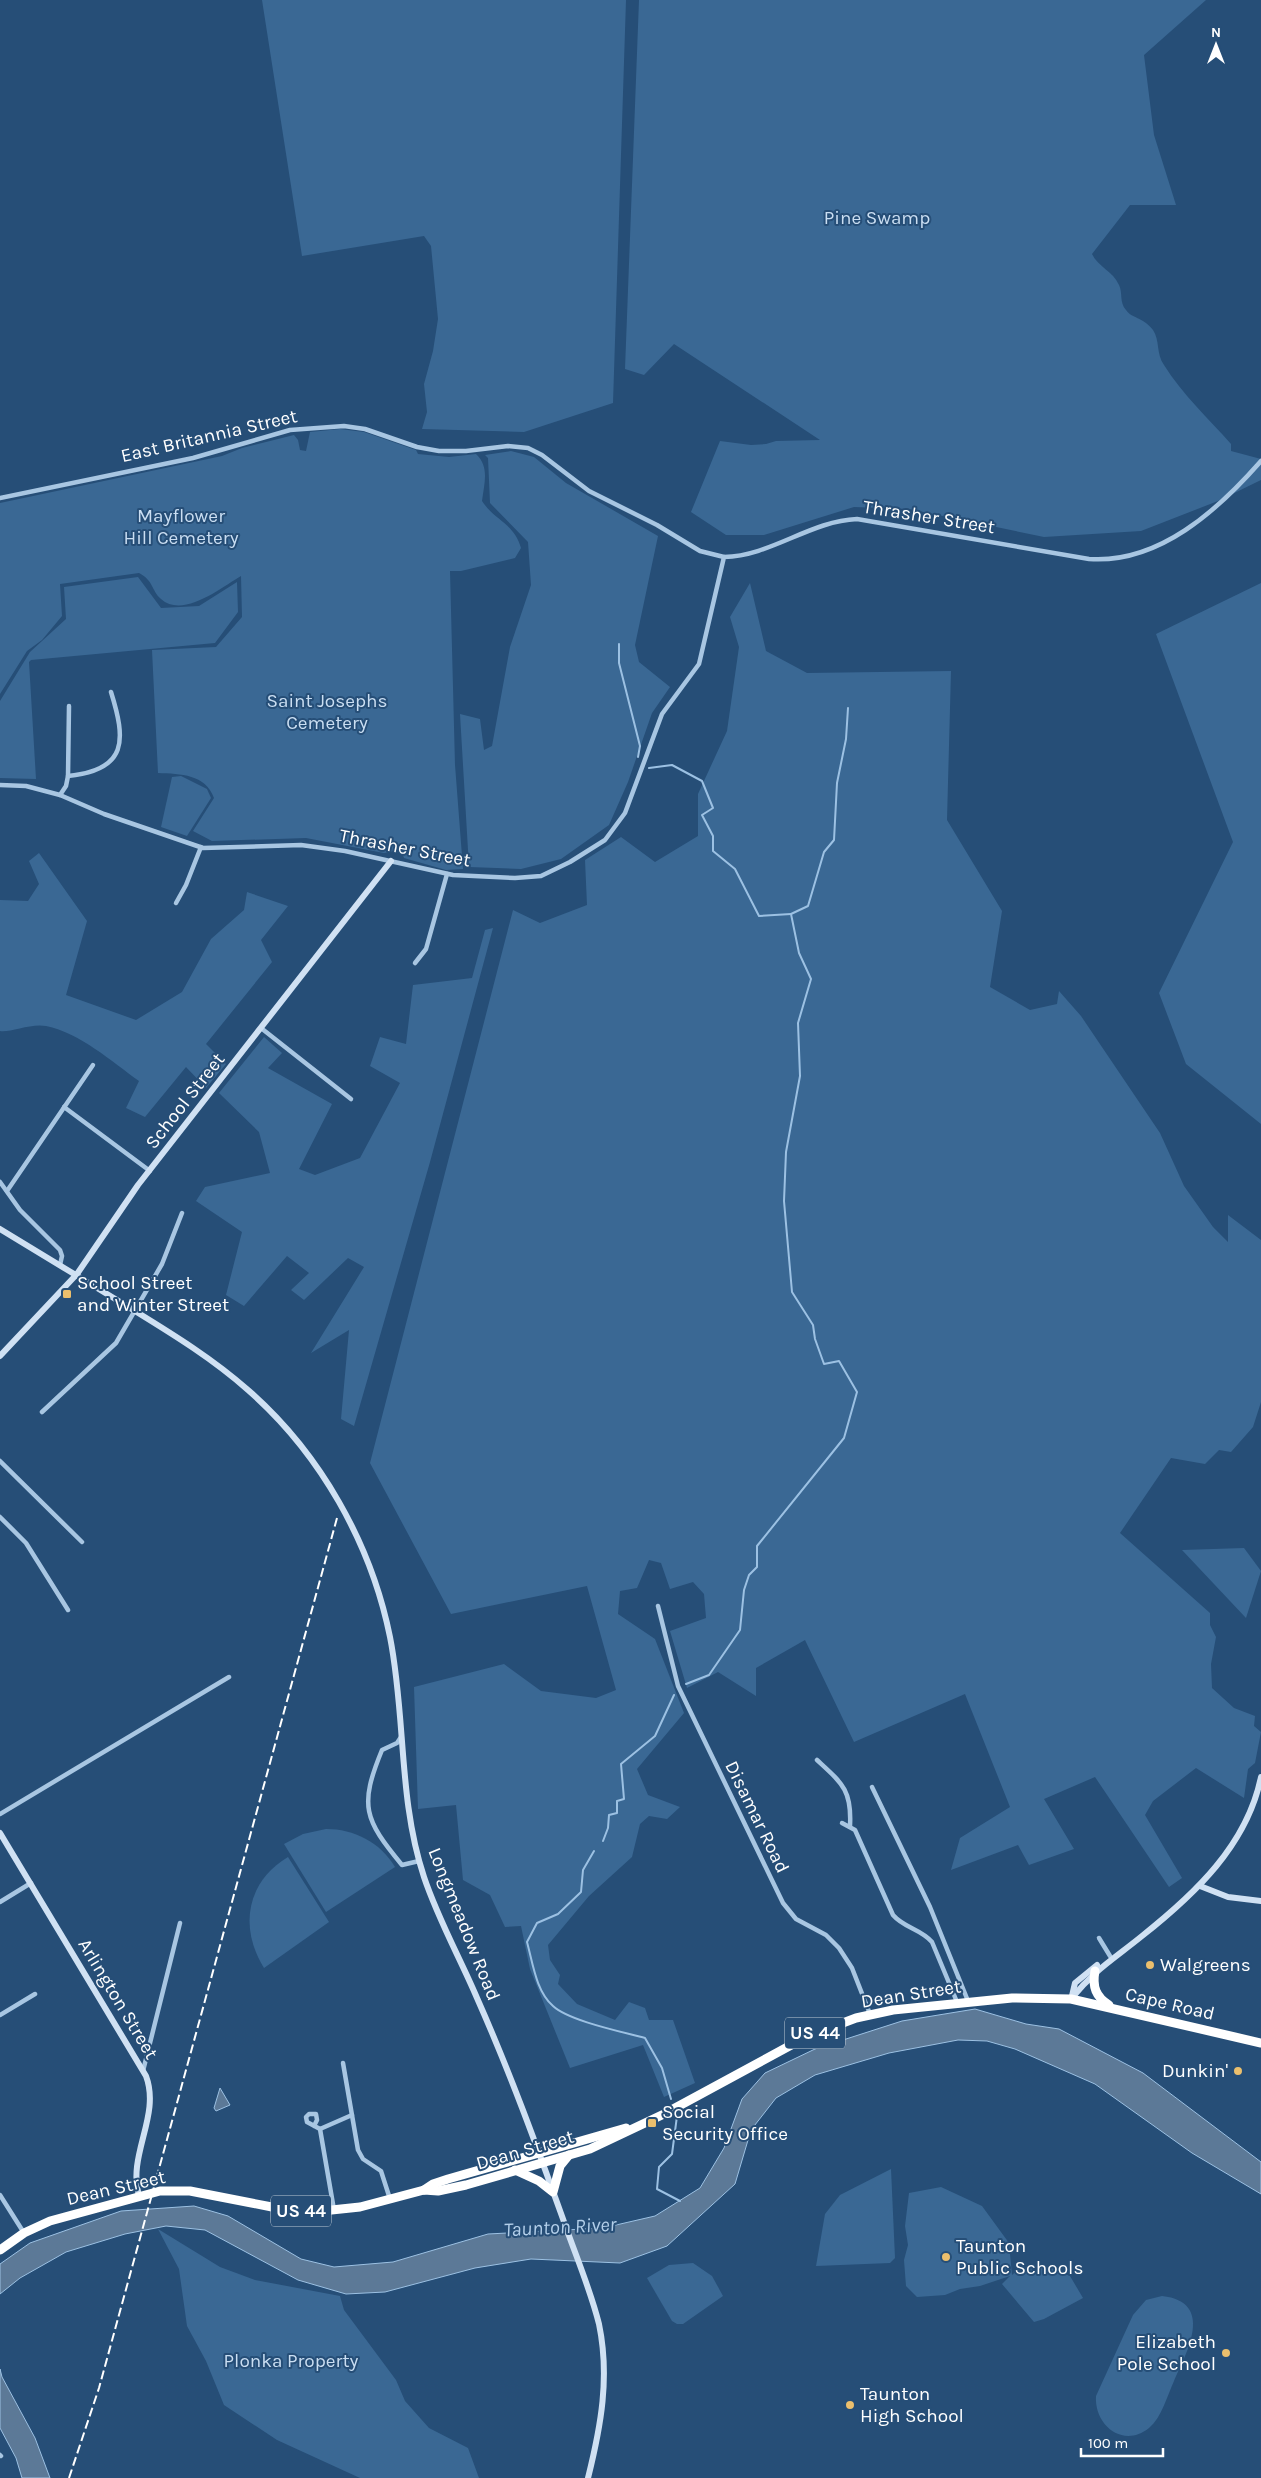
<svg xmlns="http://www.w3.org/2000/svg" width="1261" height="2478" font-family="Karla,sans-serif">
<rect width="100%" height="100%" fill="#264e77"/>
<g fill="#3a6894">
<path d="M262 0H626L613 403 524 432 422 429 427 412 424 384 433 351 438 319 431 246 424 236 302 256Z"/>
<path d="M639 0H1206L1144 55 1154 135 1176 205H1130L1092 254C1098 267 1113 271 1119 285 1123 293 1119 302 1126 310 1132 319 1142 316 1153 330 1160 340 1156 354 1164 365 1182 394 1209 419 1231 444V451L1261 459V480L1218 501 1141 531 1044 537 909 509 854 507 764 535H726L691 512 720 441 751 445 766 444 776 441 820 440 674 344 644 375 625 369Z"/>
<path d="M340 429 364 432 416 450 418 454 449 457 476 454C490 467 484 484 482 501 495 521 514 523 521 548L515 558 461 571H450L455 765 463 869 446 870 404 858 403 855 394 851 384 853 306 838 212 841 193 831 214 798C205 774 181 774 158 773L152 650 216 647 242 617 241 576C222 587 183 619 161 599 151 590 154 581 139 573L60 584 62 616 42 640 27 651 0 694V503L222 456 242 448 294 435 298 440 300 450 306 451 310 432Z"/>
<path d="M511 451 534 457 566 483 658 536 635 645 639 662 670 687 652 713 628 782 609 825 561 859 521 869 469 867 460 714 480 719 484 750 492 746 510 647 531 585 528 542 490 503 488 458 485 455Z"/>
<path d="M138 577 161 608 199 606 237 582 238 612 215 643 31 660 29 662 36 779 0 778V701L30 652 66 619 64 587Z"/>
<path d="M750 583 766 651 807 673 951 671 947 820 1002 911 990 987 1030 1010 1057 1004 1059 991 1081 1016 1160 1133 1184 1186 1213 1227 1228 1242V1215L1261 1240V1402L1253 1427 1231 1452 1219 1450 1205 1464 1171 1458 1120 1533 1210 1613V1625L1216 1637 1211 1664 1212 1688 1234 1708 1255 1716 1254 1726 1261 1732 1255 1763 1248 1769 1244 1798 1196 1768 1153 1801 1145 1815 1182 1878 1169 1887 1095 1777 1044 1799 1074 1849 1029 1865 1018 1845 951 1870 960 1838 1010 1807 965 1694 854 1742 805 1640 756 1668V1696L718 1672 687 1688 670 1631 706 1618 704 1594 693 1582 670 1589 661 1563 649 1560 637 1588 620 1591 618 1614 655 1639 684 1713 637 1769 648 1795 680 1807 667 1819 649 1816 640 1824 632 1857 589 1896 548 1945 550 1960 560 1975 558 1984 577 2004 615 2020 629 2002 645 2008 649 2020H673L695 2083 664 2097 643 2045 570 2068 530 1969 521 1926 505 1927 490 1895 463 1880 456 1805 418 1809 414 1687 504 1664 541 1691 596 1698 616 1690 587 1586 451 1614 370 1463 513 910 540 923 587 905 585 860 621 837 655 862 698 836V794L727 731 739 647 730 617Z"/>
<path d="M1261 583V1124L1186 1064 1159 993 1233 842 1156 634Z"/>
<path d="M181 776 207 789 211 798 187 836 161 827 172 777Z"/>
<path d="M39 853 87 921 66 995 136 1020 182 992 211 939 244 910 247 892 288 906 261 940 272 962 206 1044 226 1064 206 1088 186 1067 145 1117 126 1108 139 1081C111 1061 80 1033 46 1026 31 1023 9 1033 0 1031V900L28 901 39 884 29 861Z"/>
<path d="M493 928 430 1162 354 1426 341 1419 349 1330 311 1353 364 1267 348 1258 304 1300 291 1290 309 1273 287 1256 244 1306 226 1295 242 1232 196 1201 205 1187 270 1173 259 1132 219 1093 264 1037 282 1053 268 1068 332 1104 299 1169 315 1175 360 1158 400 1083 370 1066 380 1037 406 1044 413 985 472 978 485 930Z"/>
<path d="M1244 1548 1261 1571 1246 1618 1182 1550Z"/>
<path d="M326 1829C354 1829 380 1842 395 1867L326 1912 284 1844 303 1834Z"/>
<path d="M288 1857 329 1922 264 1968C239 1928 246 1882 288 1857Z"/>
<path d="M891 2169 895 2258 890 2263 816 2266 825 2214 840 2195Z"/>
<path d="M941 2187 982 2206 1009 2243 1012 2275 1020 2268 1049 2267 1070 2276 1083 2298 1044 2319 1034 2322 1002 2284 1010 2276 980 2286 960 2289 945 2295 917 2297 906 2286 904 2260 908 2245 905 2226 909 2193Z"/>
<path d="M158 2229 220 2267 255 2280 340 2296 344 2310 396 2380 405 2401 429 2428 468 2448 479 2478H360L277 2440 224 2405 206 2361 187 2326 179 2269Z"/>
<path d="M693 2263 712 2276 723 2296 683 2324H677L672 2321 647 2278 669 2265Z"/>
<path d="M1162 2296C1215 2302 1187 2352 1174 2381 1167 2396 1162 2417 1149 2428 1123 2449 1094 2425 1096 2396L1133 2315 1146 2300Z"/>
</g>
<g fill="#5c7997" stroke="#9cc1e3">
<path d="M975 2009 1026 2024 1059 2029 1143 2073 1261 2162V2194L1192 2153 1095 2084 1015 2049 987 2041 958 2040 889 2053 815 2075 776 2098 751 2130 735 2184 667 2246 620 2263 531 2259 475 2268 385 2292 346 2294 298 2280 205 2230 166 2226 125 2234 66 2252 20 2278 0 2294V2264L30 2243 121 2211 194 2206 228 2216 301 2259 334 2267 393 2262 488 2234 603 2228 655 2216 700 2188 724 2148 742 2099 765 2073 815 2049 902 2021Z"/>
<path d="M220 2088 230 2105 216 2111 214 2108Z"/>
<path d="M0 2369 2 2377 35 2438 50 2478H22L16 2458 0 2428Z"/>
</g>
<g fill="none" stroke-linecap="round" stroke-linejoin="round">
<g stroke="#9cc1e3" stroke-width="2">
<path d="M619 644V663L640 746 638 757"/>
<path d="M649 768 672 765 702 781 713 808 702 815 713 836V851L735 869 759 916 791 914"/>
<path d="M686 1684 709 1675 740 1630 744 1590 749 1575 757 1567V1546L844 1438 857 1392 839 1361 824 1364 815 1339 813 1325 792 1292 784 1201 786 1152 800 1076 798 1023 811 979 799 953 791 914 808 906 824 852 834 840 837 783 846 739 848 708"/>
<path d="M603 1841 608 1828 609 1815 617 1813V1801L624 1799 621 1764 655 1736 674 1695"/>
<path d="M594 1851 583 1870 581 1892 558 1914 537 1923 527 1942C533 1964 536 1991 553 2006 569 2021 623 2032 645 2038L662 2068 671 2099"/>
<path d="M677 2116 672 2154 659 2167 657 2189 680 2201"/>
</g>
<g stroke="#a8c6e2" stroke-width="4.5">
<path d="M0 498 193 458 290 430 344 426 365 429 417 447 439 451H466L508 446 528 448 542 455 589 491 657 525 700 551 724 557"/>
<path d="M68 776C128 770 126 740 111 692"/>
<path d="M0 785 26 786 60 795 104 814 203 848 301 845 345 851 453 875 515 878 541 876 570 862 605 840 625 813 662 714 699 664 724 557C771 556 810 521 857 519L1089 559C1159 564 1218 510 1261 461"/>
<path d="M60 795 66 786 68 776 69 706"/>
<path d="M176 903 186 885 201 847"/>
<path d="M415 963 426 949 447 874"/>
<path d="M261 1028 351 1099"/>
<path d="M64 1107 150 1171"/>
<path d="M0 1182 20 1210 60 1250 62 1256 60 1265"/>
<path d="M7 1191 93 1065"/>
<path d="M42 1412 116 1343 162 1264 182 1213"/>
<path d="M0 1461 82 1542"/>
<path d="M0 1517 26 1543 68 1610"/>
<path d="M658 1606 678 1686 783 1903 796 1919 826 1935 839 1948 852 1968 870 2014"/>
<path d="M401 1737 397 1743 382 1750C359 1806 364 1819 402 1865L419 1861"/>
<path d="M817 1760C842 1783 852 1790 850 1826"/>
<path d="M872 1787 930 1907 968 2001"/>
<path d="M0 1814 229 1677"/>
<path d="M842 1823 855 1830 893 1915C904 1928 921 1929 932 1942L957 2002"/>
<path d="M0 1902 31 1883"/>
<path d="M1099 1938 1110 1956"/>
<path d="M0 2015 35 1994"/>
<path d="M343 2063 358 2150 363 2159 381 2171 390 2199"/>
<path d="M143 2071 180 1923"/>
<path d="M314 2126 317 2120 316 2114H309L306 2117 307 2122 320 2129"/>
<path d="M320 2129 334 2210"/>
<path d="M320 2129 352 2115"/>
<path d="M0 2195 24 2233"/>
<path d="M0 2455 1 2456"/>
</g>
<g stroke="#d0e1f3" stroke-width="6">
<path d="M0 1229C45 1256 90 1284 135 1311 174 1335 213 1359 248 1390 320 1453 371 1543 390 1637 406 1717 398 1799 424 1877 438 1919 460 1958 477 1998 509 2070 536 2144 563 2219 575 2254 590 2288 599 2324 610 2377 601 2426 588 2478"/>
<path d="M0 1356 77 1274 138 1185 391 861"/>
<path d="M0 1833 146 2076C161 2116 127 2155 139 2196"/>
<path d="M1200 1886 1228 1897 1261 1901"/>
<path d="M1072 1996 1075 1983 1097 1965"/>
<path d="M1071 1999C1094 1970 1115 1958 1142 1936 1195 1894 1247 1845 1261 1777"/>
</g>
<g stroke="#fff" stroke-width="9">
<path d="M1095 1971C1092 1987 1096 1997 1109 2005"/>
<path d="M515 2170 539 2181 553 2192 560 2166 569 2155"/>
<path d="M424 2190 433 2184 448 2179 626 2128"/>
<path d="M0 2250 24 2233 50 2221 160 2191H190L277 2208 322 2211 360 2207 424 2190 438 2191 466 2185 590 2149 664 2114 806 2037 856 2018 893 2010 1012 1998 1071 1999 1261 2043"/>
</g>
<path stroke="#fff" stroke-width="2" stroke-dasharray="9 4" stroke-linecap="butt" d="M69 2478 99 2388 337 1518"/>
</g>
<g fill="#ebbf6d" stroke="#264e77" stroke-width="2">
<rect x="62" y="1289" width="10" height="10" rx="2.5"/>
<circle cx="1150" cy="1965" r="5"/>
<circle cx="1238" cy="2071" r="5"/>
<rect x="647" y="2118" width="10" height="10" rx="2.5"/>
<circle cx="946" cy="2257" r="5"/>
<circle cx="1226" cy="2353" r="5"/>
<circle cx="850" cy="2405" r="5"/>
</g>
<g text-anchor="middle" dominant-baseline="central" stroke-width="4" stroke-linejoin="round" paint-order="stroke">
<g fill="#264e77" stroke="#becad6" stroke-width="1">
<rect x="785" y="2017.5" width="60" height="31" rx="4"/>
<rect x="271" y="2195.5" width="60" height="31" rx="4"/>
</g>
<g font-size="18" font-weight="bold" fill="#fff">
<text x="815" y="2033">US 44</text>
<text x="301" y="2211">US 44</text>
</g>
<g font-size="19" fill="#cadef2" stroke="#264e77">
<text x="877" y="218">Pine Swamp</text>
<text x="181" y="516">Mayflower<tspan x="181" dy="22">Hill Cemetery</tspan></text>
<text x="327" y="701">Saint Josephs<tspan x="327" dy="22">Cemetery</tspan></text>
<text x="291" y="2361">Plonka Property</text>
</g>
<g font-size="19" fill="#fff" stroke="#264e77">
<text transform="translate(209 436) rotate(-13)">East Britannia Street</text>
<text transform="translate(929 517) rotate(9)">Thrasher Street</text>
<text transform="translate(405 848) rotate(11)">Thrasher Street</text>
<text transform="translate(185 1101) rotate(-52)">School Street</text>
<text transform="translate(757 1817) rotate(64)">Disamar Road</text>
<text transform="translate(464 1924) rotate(68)">Longmeadow Road</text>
<text transform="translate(911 1994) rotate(-9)">Dean Street</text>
<text transform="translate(118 1999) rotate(59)">Arlington Street</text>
<text transform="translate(1170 2004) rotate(13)">Cape Road</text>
<text transform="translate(525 2150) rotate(-16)">Dean Street</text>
<text transform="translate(116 2188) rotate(-13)">Dean Street</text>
</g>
<g font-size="19" fill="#fff" stroke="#264e77" text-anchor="start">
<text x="77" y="1283">School Street<tspan x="77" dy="22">and Winter Street</tspan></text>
<text x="1160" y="1965">Walgreens</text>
<text x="1228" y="2071" text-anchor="end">Dunkin'</text>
<text x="662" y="2112">Social<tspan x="662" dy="22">Security Office</tspan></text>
<text x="956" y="2246">Taunton<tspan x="956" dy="22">Public Schools</tspan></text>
<text x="1216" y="2342" text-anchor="end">Elizabeth<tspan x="1216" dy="22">Pole School</tspan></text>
<text x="860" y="2394">Taunton<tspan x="860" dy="22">High School</tspan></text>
</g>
<g font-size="20" font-style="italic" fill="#b3cfea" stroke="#264e77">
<text transform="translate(560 2227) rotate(-3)">Taunton River</text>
</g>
</g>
<g transform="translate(1216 45)" stroke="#264e77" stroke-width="4" paint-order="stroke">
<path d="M0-4L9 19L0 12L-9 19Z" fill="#ffffff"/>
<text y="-8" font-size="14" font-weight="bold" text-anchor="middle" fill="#ffffff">N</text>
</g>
<path d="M1081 2448v8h82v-8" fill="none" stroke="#ffffff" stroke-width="2.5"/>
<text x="1088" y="2448" font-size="15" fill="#ffffff" stroke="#264e77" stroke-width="4" paint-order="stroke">100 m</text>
</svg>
